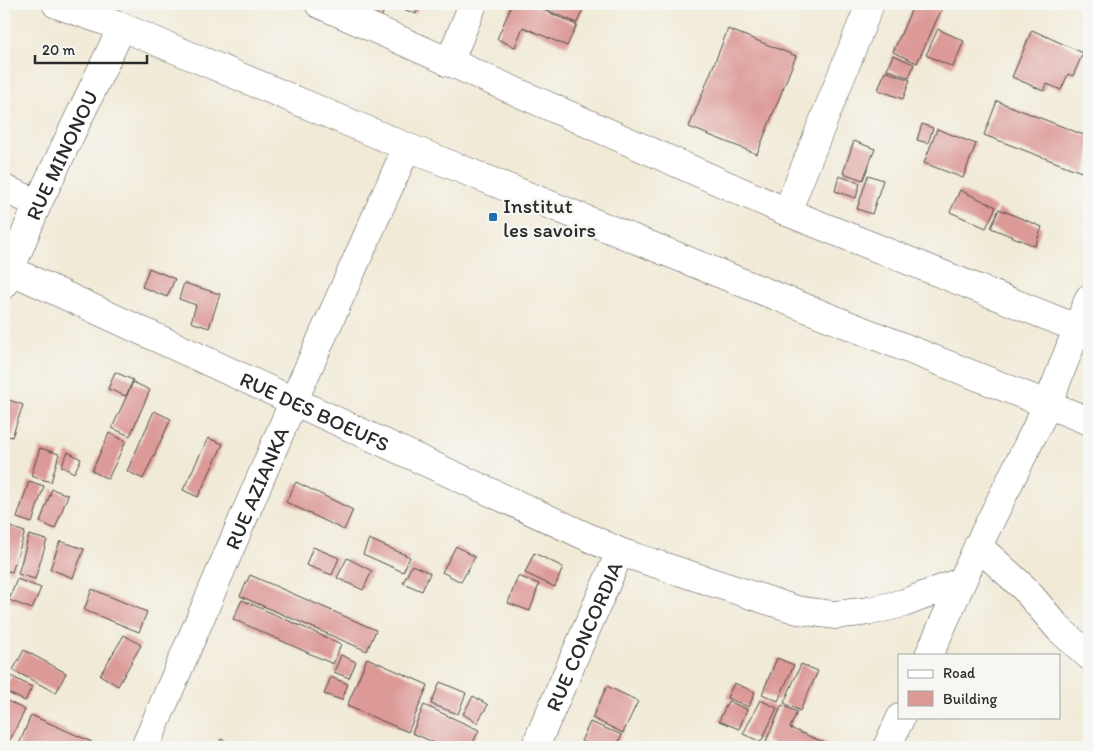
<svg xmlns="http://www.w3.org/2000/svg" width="1093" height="751" font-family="Itim,sans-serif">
<rect width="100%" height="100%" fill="#f6f6f2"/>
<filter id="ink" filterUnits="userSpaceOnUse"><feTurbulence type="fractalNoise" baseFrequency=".02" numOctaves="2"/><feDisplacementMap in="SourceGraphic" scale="10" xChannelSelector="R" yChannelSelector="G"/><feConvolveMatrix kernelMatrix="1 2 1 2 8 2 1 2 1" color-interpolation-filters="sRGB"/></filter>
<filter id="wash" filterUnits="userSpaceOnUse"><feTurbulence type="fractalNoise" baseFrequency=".0096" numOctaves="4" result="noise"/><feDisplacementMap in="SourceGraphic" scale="20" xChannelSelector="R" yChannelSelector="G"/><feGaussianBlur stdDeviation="1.12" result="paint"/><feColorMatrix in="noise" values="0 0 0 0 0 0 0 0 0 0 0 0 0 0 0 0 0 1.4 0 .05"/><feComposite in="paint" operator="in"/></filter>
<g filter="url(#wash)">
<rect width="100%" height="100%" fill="#f1ead7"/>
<g id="blocks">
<g fill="#dc9a97">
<path d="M362 4H375L385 8 381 18 360 9Z"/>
<path d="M391 4H420L416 14Z"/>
<path d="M512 4H530L577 25 567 46 523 27 515 47 497 39Z"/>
<path d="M538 4H582L585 5 577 23 537 6Z"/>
<path d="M914 4H944L917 63 893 52Z"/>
<path d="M728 29 796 56 757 154 689 127Z"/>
<path d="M938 29 964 41 953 67 926 55Z"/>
<path d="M1032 30 1083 53 1073 76 1068 74 1061 90 1047 84 1044 91 1012 77Z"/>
<path d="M893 55 914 64 909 78 887 69Z"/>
<path d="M885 71 910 80 903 99 878 90Z"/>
<path d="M997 101 1089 137V160L1084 173 984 135Z"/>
<path d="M922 124 933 128 928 143 917 140Z"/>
<path d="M937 129 976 144 963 178 924 163Z"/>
<path d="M854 141 875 149 863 180 843 173Z"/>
<path d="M868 175 883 180 872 214 857 209Z"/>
<path d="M839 176 860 183 856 198 835 191Z"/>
<path d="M960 190 996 207 986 228 950 212Z"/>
<path d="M999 209 1042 227 1035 246 991 228Z"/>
<path d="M149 268 175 279 167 297 142 287Z"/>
<path d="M184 283 220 294 209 328 191 322 196 305 179 299Z"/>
<path d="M115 372 133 380 126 396 108 389Z"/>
<path d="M133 382 150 390 130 436 112 428Z"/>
<path d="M4 398 23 405 12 437 4 435Z"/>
<path d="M154 411 171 419 143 479 127 471Z"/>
<path d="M109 433 126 441 108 479 92 471Z"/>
<path d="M208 438 223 444 198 497 183 490Z"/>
<path d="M40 448 59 454 51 482 31 476Z"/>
<path d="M68 452 81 459 74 473 61 466Z"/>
<path d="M29 481 44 486 32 523 17 518Z"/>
<path d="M296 482 353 510 344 530 286 502Z"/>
<path d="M52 489 68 495 55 529 40 522Z"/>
<path d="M7 526 25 532 12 572 4 570V536Z"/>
<path d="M29 535 47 540 35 579 18 574Z"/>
<path d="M369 539 410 557 403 572 363 554Z"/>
<path d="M60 541 84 549 73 578 50 569Z"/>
<path d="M456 546 475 557 461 582 442 572Z"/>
<path d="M313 547 339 558 332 575 306 565Z"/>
<path d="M534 553 563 567 555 587 525 573Z"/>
<path d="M347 558 372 571 363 590 337 578Z"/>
<path d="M412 565 430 573 422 591 403 583Z"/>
<path d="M250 575 376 630 367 651 240 596Z"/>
<path d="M518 576 539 584 530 611 508 603Z"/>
<path d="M17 579 41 588 32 609 9 600Z"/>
<path d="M92 589 147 612 139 632 84 610Z"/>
<path d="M242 600 341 644 333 664 233 619Z"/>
<path d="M124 635 141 645 118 686 100 675Z"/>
<path d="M24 650 66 673 56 693 13 670Z"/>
<path d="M341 655 356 662 349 678 334 672Z"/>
<path d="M367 658 428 685 408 732 347 706Z"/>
<path d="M777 658 794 665 778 701 762 694Z"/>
<path d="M801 664 818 671 800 711 784 703Z"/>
<path d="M11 676 32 687 25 701 4 691Z"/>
<path d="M331 677 348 684 342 700 324 694Z"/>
<path d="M440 682 466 693 458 714 431 704Z"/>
<path d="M734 683 755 692 749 707 727 698Z"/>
<path d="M607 686 638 701 623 733 592 718Z"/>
<path d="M473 696 488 705 477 723 463 714Z"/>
<path d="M4 699 25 710 10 740 4 737Z"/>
<path d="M760 700 777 708 761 742 743 734Z"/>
<path d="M728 701 747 709 739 729 719 721Z"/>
<path d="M424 705 479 730 471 747H445L412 733Z"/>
<path d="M782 705 797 712 790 728 835 747H782L766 741Z"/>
<path d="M31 715 92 742 90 747H18Z"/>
<path d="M590 722 622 735 616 747H595L581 741Z"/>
<path d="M221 739 237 747H217Z"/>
</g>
</g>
</g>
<g filter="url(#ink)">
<use href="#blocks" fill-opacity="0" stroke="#494845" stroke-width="1"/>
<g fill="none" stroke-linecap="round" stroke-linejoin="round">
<defs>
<g id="minor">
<path d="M449 63 473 4"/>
<path d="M4 189 38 203"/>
<path d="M787 212 870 4"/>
<path id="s1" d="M10 270 620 552 797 610 834 615 870 611 904 603 962 581"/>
<path id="s2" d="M4 285 38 203 122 27"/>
<path d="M978 546 1024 588 1059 629 1089 656"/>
<path d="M929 655 978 546 1048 404 1089 298"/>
<path id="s3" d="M145 747 294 400 407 147"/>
<path id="s4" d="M535 747 620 552"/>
<path d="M887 747 901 717"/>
</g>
<g id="major">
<path d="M56 4 122 27 407 147 753 287 1089 421"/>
<path d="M319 4 787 212 1089 333"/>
</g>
</defs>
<use href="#minor" stroke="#494845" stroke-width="29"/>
<use href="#major" stroke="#494845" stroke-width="29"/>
<use href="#minor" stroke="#fff" stroke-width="28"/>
<use href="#major" stroke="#fff" stroke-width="28"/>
</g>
</g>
<rect fill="#1f6fb2" stroke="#f6f6f2" stroke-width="2" x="488" y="212" width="10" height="10" rx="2.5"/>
<g text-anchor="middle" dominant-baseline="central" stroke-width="5" stroke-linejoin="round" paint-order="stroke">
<g font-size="21" fill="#2b2b2b" stroke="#f6f6f2">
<text stroke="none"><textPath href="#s2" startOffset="142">RUE MINONOU</textPath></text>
<text stroke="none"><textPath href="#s1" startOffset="336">RUE DES BOEUFS</textPath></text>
<text stroke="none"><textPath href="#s3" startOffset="282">RUE AZIANKA</textPath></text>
<text stroke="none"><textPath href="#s4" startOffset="121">RUE CONCORDIA</textPath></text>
</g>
<g font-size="21" fill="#2b2b2b" stroke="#f6f6f2" text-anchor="start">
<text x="503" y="205">Institut<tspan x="503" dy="24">les savoirs</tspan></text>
</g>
</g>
<rect width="1093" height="751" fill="none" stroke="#f6f6f2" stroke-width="20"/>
<rect x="898" y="654" width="162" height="65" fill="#f6f6f2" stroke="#a5a5a2"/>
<rect x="908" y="670" width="25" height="8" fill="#ffffff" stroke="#a5a5a2"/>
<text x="943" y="678" font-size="15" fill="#2b2b2b">Road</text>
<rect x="908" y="691" width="25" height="15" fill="#dc9a97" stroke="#a5a5a2"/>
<text x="943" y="704" font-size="15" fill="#2b2b2b">Building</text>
<path d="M35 55v8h112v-8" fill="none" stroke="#2b2b2b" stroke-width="2.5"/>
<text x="42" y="55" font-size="15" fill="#2b2b2b" stroke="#f6f6f2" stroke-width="4" paint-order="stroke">20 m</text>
</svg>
